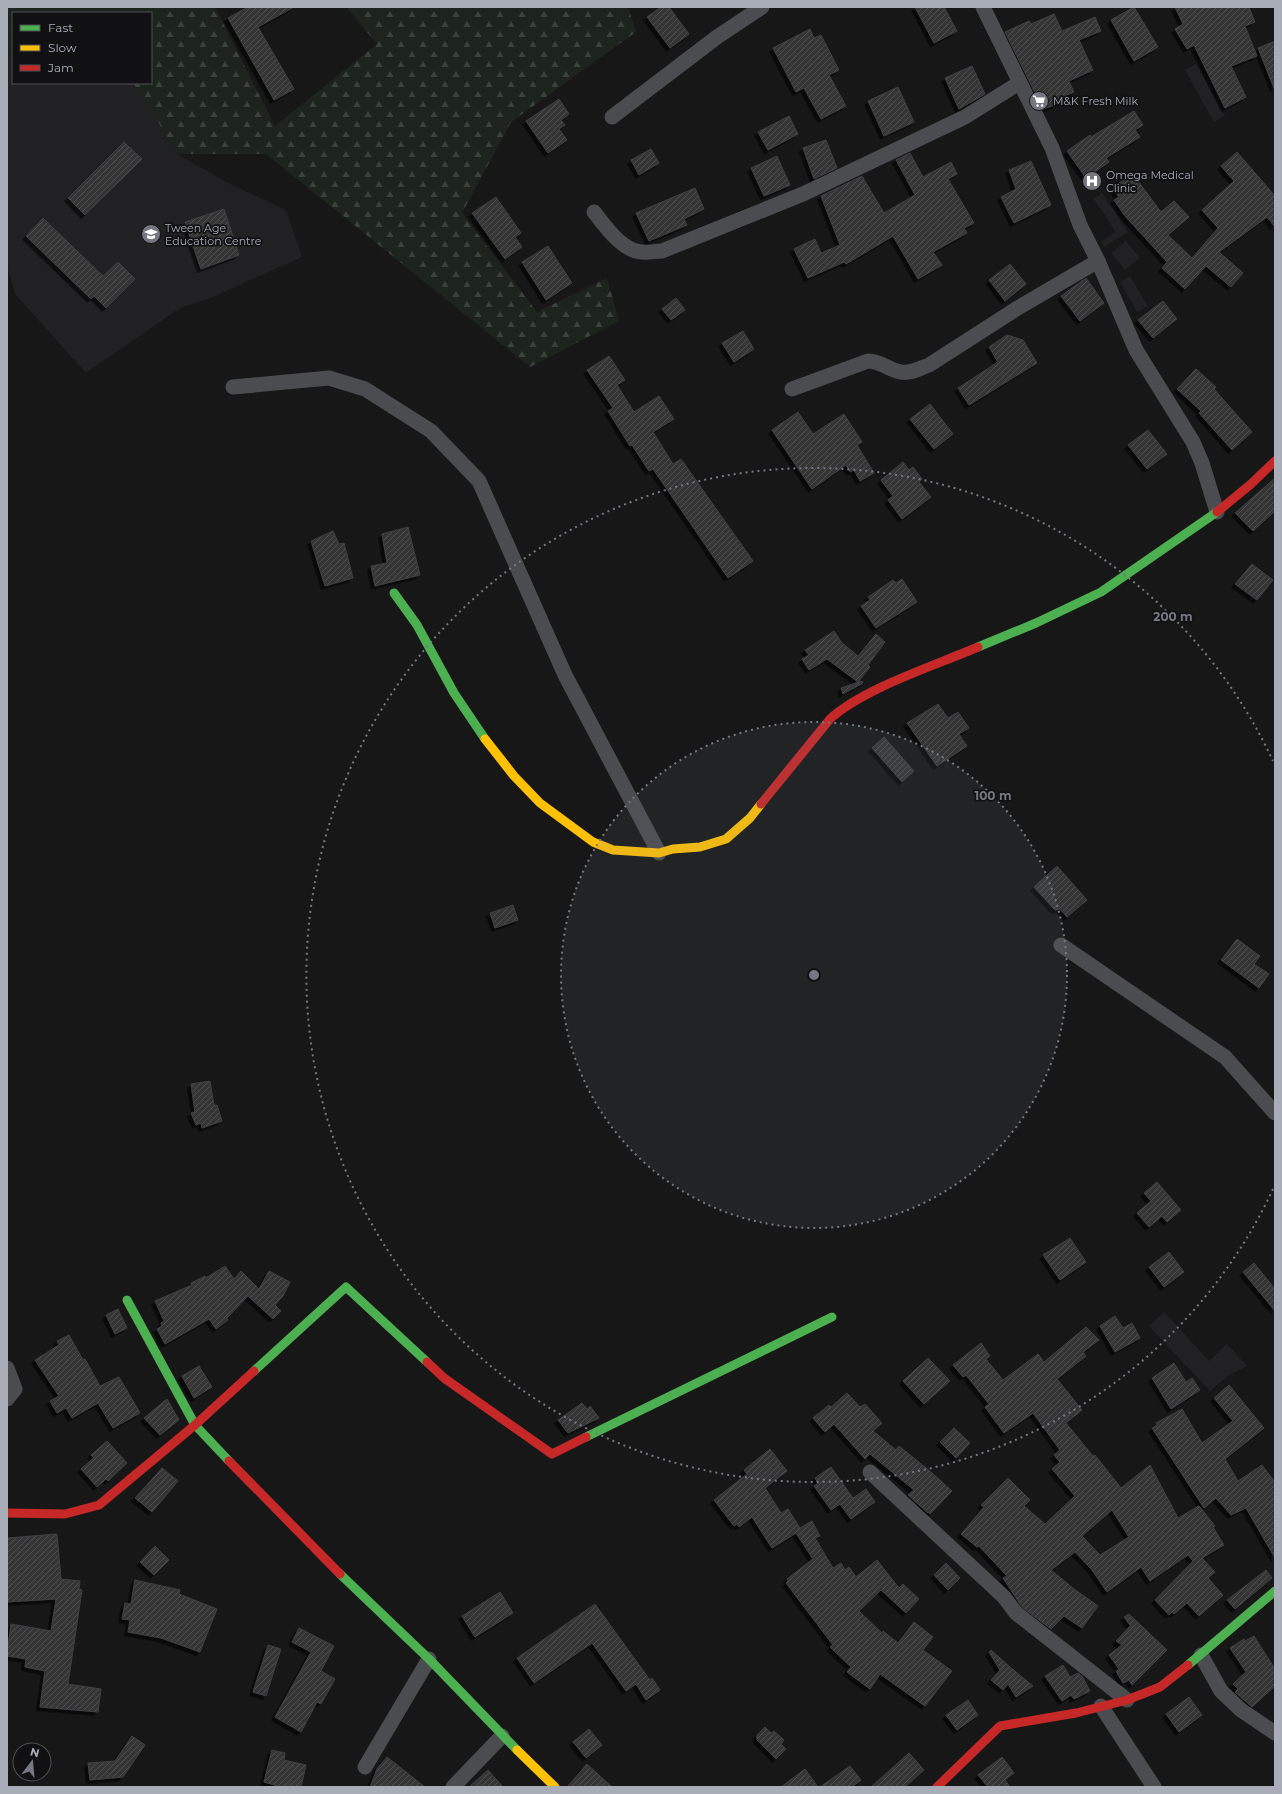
<svg xmlns="http://www.w3.org/2000/svg" width="1282" height="1794" font-family="Montserrat,sans-serif">
<defs>
<pattern id="forest-firs" width="22" height="20" patternUnits="userSpaceOnUse"><rect width="22" height="20" fill="#1d241e"/><path d="M5 1l3.5 6h-7zM16 11l3.5 6h-7z" fill="#3b413d"/></pattern>
<pattern id="building-hatch" width="6" height="6" patternUnits="userSpaceOnUse"><rect width="6" height="6" fill="#353536"/><path d="M-1 1l2-2M0 6l6-6M5 7l2-2" fill="none" stroke="#4f5051"/></pattern>
<filter id="shadow"><feDropShadow dx="-3.5" dy="3.5" stdDeviation="0" flood-color="#0009"/></filter>
</defs>
<rect width="100%" height="100%" fill="#171717"/>
<g fill="#212123">
<path d="M13 53V83H132L140 90 177 154 228 183 286 210 302 257 208 299 180 308 86 373 15 294 7 266V58Z"/>
<path d="M1196 64 1225 116 1214 122 1185 70Z"/>
<path d="M1102 193 1128 232 1104 247 1101 242 1116 232 1094 199Z"/>
<path d="M1126 241 1140 258 1125 270 1111 253Z"/>
<path d="M1130 276 1148 306 1137 312 1120 282Z"/>
<path d="M1164 1312 1209 1361 1227 1344 1247 1366 1228 1376 1210 1391 1149 1326Z"/>
</g>
<path fill="url(#forest-firs)" d="M7 7H215L275 126 377 44 346 7H628L636 32 511 122 462 213 537 312 607 278 619 321 530 367 266 154H177L140 91 132 83H151V13H13V53L7 58Z"/>
<g fill="url(#building-hatch)" stroke="#3f4043" fill-rule="evenodd" filter="url(#shadow)">
<path d="M248 7H294L258 27 294 89 274 100 228 18Z"/>
<path d="M661 7H669L689 34 670 48 647 17Z"/>
<path d="M915 7H944L957 31 934 43Z"/>
<path d="M1134 7 1158 47 1134 61 1111 20Z"/>
<path d="M1175 7H1249L1255 22 1245 26 1257 56 1231 66 1246 97 1225 108 1194 45 1187 49 1175 29 1183 24Z"/>
<path d="M1054 14 1062 31 1095 17 1101 31 1079 40 1093 70 1069 81 1074 92 1057 99 1058 104 1043 109 1005 32 1029 21 1031 24Z"/>
<path d="M810 29 814 38 821 35 839 70 829 75 846 106 821 119 804 88 796 92 773 48Z"/>
<path d="M1275 41V88H1274L1258 48Z"/>
<path d="M972 66 985 94 959 109 945 78Z"/>
<path d="M898 87 914 122 884 136 868 101Z"/>
<path d="M559 99 569 114 561 120 565 125 559 129 567 140 548 153 526 121Z"/>
<path d="M1134 111 1143 125 1135 130 1140 137 1106 158 1109 162 1086 178 1067 151 1090 135 1091 137Z"/>
<path d="M789 116 798 134 768 150 758 132Z"/>
<path d="M826 140 837 168 814 179 803 148Z"/>
<path d="M124 142 142 159 85 215 68 198Z"/>
<path d="M651 149 659 163 639 175 631 160Z"/>
<path d="M1237 152 1275 196V227L1267 217 1219 252 1243 273 1231 287 1206 266 1185 289 1162 268 1167 262 1125 216 1114 200 1119 197 1113 188 1132 173 1161 212 1174 201 1189 217 1168 235 1192 258 1218 228 1202 210 1234 181 1221 166Z"/>
<path d="M910 153 923 177 951 162 957 174 948 179 974 223 964 228 967 233 933 252 942 265 918 279 893 236 846 264 844 262 808 278 794 249 815 239 821 253 840 245 821 196 862 176 884 213 915 195 896 160Z"/>
<path d="M777 156 790 185 764 196 751 168Z"/>
<path d="M1031 161 1051 205 1014 223 1001 197 1016 189 1009 170Z"/>
<path d="M695 188 704 209 684 219 687 225 649 241 636 213Z"/>
<path d="M496 197 521 233 515 237 522 247 505 259 472 213Z"/>
<path d="M224 209 239 255 201 269 185 222Z"/>
<path d="M43 218 103 276 118 262 135 279 106 308 94 296 91 299 26 236Z"/>
<path d="M548 246 572 283 546 300 522 262Z"/>
<path d="M1010 264 1026 284 1005 301 989 280Z"/>
<path d="M1086 278 1104 303 1080 321 1061 296Z"/>
<path d="M676 298 685 310 671 320 662 309Z"/>
<path d="M1163 301 1177 319 1153 338 1138 320Z"/>
<path d="M743 331 754 349 734 362 722 343Z"/>
<path d="M1007 335 1023 340 1037 363 969 405 958 388 998 362 989 347Z"/>
<path d="M609 356 625 380 617 385 634 412 659 396 674 419 653 432 673 464 681 459 753 561 728 578 653 469 649 471 632 445 630 446 608 411 613 408 587 370Z"/>
<path d="M1196 369 1216 387 1214 389 1252 432 1232 450 1199 413 1201 411 1177 389Z"/>
<path d="M930 404 953 434 934 449 910 419Z"/>
<path d="M798 412 813 434 844 414 862 442 857 445 874 473 860 481 854 470 850 472 846 465 812 489 772 430Z"/>
<path d="M1148 430 1167 454 1147 469 1128 445Z"/>
<path d="M903 462 909 470 913 467 922 479 919 482 931 497 902 519 888 500 893 496 881 480Z"/>
<path d="M1275 478V511L1253 531 1235 513Z"/>
<path d="M408 527 420 575 375 586 371 566 387 563 382 534Z"/>
<path d="M333 531 339 544 344 543 353 578 325 586 311 541Z"/>
<path d="M1252 564 1273 580 1257 600 1235 584Z"/>
<path d="M902 579 917 602 876 628 861 606 870 600 868 597 893 580 896 583Z"/>
<path d="M834 631 842 643 858 656 876 634 885 642 868 665 870 667 858 682 827 659 809 670 802 659 809 655 805 650Z"/>
<path d="M862 681 863 683 843 694 841 688Z"/>
<path d="M938 704 948 718 958 712 969 728 959 734 967 746 937 766 907 723Z"/>
<path d="M884 737 914 771 902 782 872 748Z"/>
<path d="M1057 866 1087 900 1067 917 1060 909 1055 910 1034 887Z"/>
<path d="M513 905 518 920 495 928 490 913Z"/>
<path d="M1237 939 1260 956 1254 964 1269 974 1259 988 1221 960Z"/>
<path d="M210 1081 214 1105H217L222 1121 202 1128 201 1123 196 1125 191 1113 195 1112 191 1084Z"/>
<path d="M1157 1182 1181 1210 1167 1222 1162 1216 1149 1227 1137 1213 1151 1201 1144 1193Z"/>
<path d="M1070 1238 1086 1262 1060 1280 1043 1255Z"/>
<path d="M1169 1252 1184 1272 1164 1287 1149 1267Z"/>
<path d="M1254 1263 1275 1289V1311L1243 1272Z"/>
<path d="M225 1266 234 1279 241 1271 259 1289 269 1271 290 1282 283 1296 275 1305 281 1311 273 1319 248 1296 227 1318 228 1320 216 1329 209 1319 165 1344 157 1329 162 1326 161 1323 164 1321 155 1301 192 1285 191 1283 205 1276 206 1278Z"/>
<path d="M118 1309 127 1328 115 1334 106 1315Z"/>
<path d="M1115 1316 1123 1328 1132 1323 1140 1338 1115 1352 1100 1326Z"/>
<path d="M1086 1327 1099 1340 1083 1352 1086 1356 1057 1379 1082 1410 1066 1423 1093 1456 1095 1455 1121 1488 1150 1465 1178 1518 1199 1506 1215 1526 1213 1527 1224 1545 1202 1558 1215 1572 1208 1578 1223 1595 1199 1616 1187 1603 1174 1614 1172 1612 1169 1615 1155 1600 1193 1561 1188 1555 1150 1581 1141 1567 1107 1592 1092 1570 1075 1552 1051 1570 1074 1589 1098 1606 1082 1628 1064 1616 1051 1629 1022 1607 1003 1578 1007 1576 979 1546 977 1547 961 1534 984 1507 981 1505 1008 1478 1030 1500 1024 1506 1045 1524 1075 1496 1052 1469 1060 1462 1054 1455 1060 1450 1033 1413 1004 1433 985 1407 989 1404 966 1375 963 1377 953 1365 981 1343 990 1356 986 1359 1003 1380 1038 1354 1044 1362ZM1112 1510 1129 1537 1100 1555 1082 1536Z"/>
<path d="M69 1335 83 1360 85 1359 100 1386 119 1377 140 1413 113 1428 98 1403 72 1418 66 1408 57 1413 50 1401 59 1396 35 1360 59 1345 57 1341Z"/>
<path d="M928 1358 950 1381 924 1404 903 1381Z"/>
<path d="M1174 1363 1186 1382 1192 1378 1200 1390 1171 1409 1152 1378Z"/>
<path d="M199 1366 212 1387 194 1398 182 1376Z"/>
<path d="M1229 1385 1264 1428 1225 1459 1238 1481 1262 1465 1275 1482V1558L1246 1508 1231 1515 1216 1498 1204 1508 1152 1428 1157 1425 1156 1423 1182 1409 1202 1443 1233 1421 1214 1398Z"/>
<path d="M847 1393 860 1407 865 1404 882 1423 873 1431 896 1450 899 1446 931 1472 952 1491 930 1514 929 1512 928 1513 908 1495 914 1490 870 1454 865 1459 834 1424 825 1432 813 1418 829 1405 831 1407Z"/>
<path d="M167 1399 179 1420 160 1435 144 1418Z"/>
<path d="M582 1403 587 1409 590 1406 599 1418 568 1433 558 1420Z"/>
<path d="M954 1428 970 1443 956 1458 940 1442Z"/>
<path d="M107 1441 127 1463 108 1481 106 1479 97 1487 81 1469 94 1458 91 1455Z"/>
<path d="M770 1449 787 1471 765 1488 781 1513 788 1509 800 1528 812 1521 820 1536 815 1538 833 1568 841 1563 845 1570 849 1567 856 1577 877 1560 899 1588 903 1584 919 1599 906 1613 881 1590 859 1611 882 1633 883 1631 898 1643 914 1622 933 1637 923 1650 952 1671 925 1706 880 1674 870 1689 847 1672 851 1667 830 1647 833 1645 786 1583 788 1581 787 1579 813 1559 796 1533 772 1548 752 1517 739 1527 737 1524 734 1526 714 1500 747 1474 744 1470Z"/>
<path d="M831 1467 853 1498 866 1489 875 1502 851 1519 840 1504 831 1510 814 1486 818 1483 815 1478Z"/>
<path d="M162 1468 178 1481 152 1512 135 1498Z"/>
<path d="M57 1534 61 1579 80 1581 79 1589 82 1590 68 1684 101 1689 98 1712 40 1707 45 1671 25 1667 26 1659 7 1656 11 1624 51 1631 56 1599 7 1602V1538Z"/>
<path d="M155 1546 169 1560 154 1575 140 1562Z"/>
<path d="M946 1563 960 1578 948 1590 934 1575Z"/>
<path d="M1266 1570 1272 1578 1235 1609 1227 1600Z"/>
<path d="M135 1580 180 1590 179 1594 217 1609 200 1652 161 1638 128 1632 130 1620 122 1619 125 1603 131 1604Z"/>
<path d="M500 1592 513 1613 475 1637 462 1616Z"/>
<path d="M595 1604 650 1680 652 1678 660 1690 646 1700 636 1684 626 1691 592 1643 534 1683 517 1658Z"/>
<path d="M1129 1614 1167 1650 1132 1685 1129 1680 1123 1683 1116 1671 1119 1669 1109 1655 1122 1645 1116 1641 1129 1627 1132 1628 1124 1617Z"/>
<path d="M299 1628 334 1646 321 1671 335 1679 321 1704 317 1702 301 1732 275 1717 311 1652 292 1642Z"/>
<path d="M1254 1636 1275 1669V1686L1252 1707 1235 1692 1238 1689 1233 1684 1246 1672 1230 1648 1244 1639 1245 1641Z"/>
<path d="M268 1645 281 1649 266 1696 253 1692Z"/>
<path d="M991 1650 1010 1667 1033 1686 1016 1697 1008 1684 1003 1690 991 1680 1000 1670 989 1652Z"/>
<path d="M1063 1665 1070 1677 1078 1673 1082 1676 1090 1691 1074 1699 1071 1695 1062 1701 1045 1676Z"/>
<path d="M1189 1697 1202 1715 1179 1732 1166 1714Z"/>
<path d="M968 1700 978 1715 957 1730 946 1715Z"/>
<path d="M765 1727 771 1733 774 1731 784 1740 781 1744 786 1749 776 1759 757 1740V1735Z"/>
<path d="M589 1729 602 1745 586 1758 573 1742Z"/>
<path d="M132 1736 145 1745 123 1777 90 1780 88 1763 115 1761Z"/>
<path d="M272 1750 285 1753 284 1760 306 1765 301 1787H274L275 1785 264 1782Z"/>
<path d="M909 1753 924 1770 905 1787H871Z"/>
<path d="M387 1757 425 1787H370L377 1769Z"/>
<path d="M1002 1757 1014 1773 1005 1780 1010 1787H988L978 1775Z"/>
<path d="M587 1764 612 1787H567Z"/>
<path d="M850 1766 861 1780 852 1787H820Z"/>
<path d="M805 1769 818 1787H781Z"/>
<path d="M488 1770 503 1787H469Z"/>
</g>
<g fill="none" stroke-linecap="round" stroke-linejoin="round">
<g stroke="#4b4c50" stroke-width="15">
<path d="M983 7 1052 148 1080 225 1098 261 1136 350 1193 442 1202 463 1217 512"/>
<path d="M612 117 717 37 762 7"/>
<path d="M594 212C606 227 622 251 642 252 649 253 655 251 662 251L803 194 965 117 1019 83"/>
<path d="M233 387 329 378 365 389 431 431 479 481 565 675 659 853"/>
<path d="M792 389 868 361C881 361 889 370 901 372 911 374 920 368 929 365L1016 309 1098 261"/>
<path d="M1061 945 1225 1057 1275 1113"/>
<path d="M7 1368 15 1389 7 1399"/>
<path d="M870 1472 1004 1597 1016 1613 1127 1700"/>
<path d="M1201 1655 1221 1691 1241 1710 1275 1733"/>
<path d="M1101 1706 1154 1787"/>
<path d="M365 1767 429 1659"/>
<path d="M453 1787 502 1736"/>
</g>
<g stroke="#4caf50" stroke-width="9">
<path d="M394 593 417 625 454 693 485 739"/>
<path d="M978 647 1036 623 1101 592 1217 512"/>
<path d="M127 1300 195 1425 229 1461"/>
<path d="M254 1371 346 1287 427 1362"/>
<path d="M586 1437 832 1317"/>
<path d="M340 1574 429 1659 517 1750"/>
<path d="M1188 1665 1275 1591"/>
</g>
<g stroke="#ffc107" stroke-width="9">
<path d="M485 739 514 776 540 803 593 842 613 850 659 853 673 849 700 847 726 839 750 818 761 804"/>
<path d="M517 1750 555 1787"/>
</g>
<g stroke="#c62828" stroke-width="9">
<path d="M1217 512 1251 484 1275 461"/>
<path d="M761 804 830 719C864 688 934 666 978 647"/>
<path d="M427 1362 444 1378 552 1454 586 1437"/>
<path d="M229 1461 340 1574"/>
<path d="M7 1513 65 1514 99 1505 195 1425 254 1371"/>
<path d="M937 1787 1000 1726 1076 1713 1127 1700 1160 1687 1188 1665"/>
</g>
</g>
<circle cx="814" cy="975" r="253" fill="#757880" fill-opacity=".12"/>
<g fill="none" stroke="#757880" stroke-width="2" stroke-dasharray="2 4">
<circle cx="814" cy="975" r="253"/>
<path d="M1273 1189A507 507 0 1 1 1273 761"/>
</g>
<defs>
<symbol id="supermarket-disc" viewBox="-11 -11 22 22"><circle r="9.5" fill="#757880" stroke="#111113"/><path d="M-6-5.5h2.5l.6 2H6L4.5 2H-2.5L-4.4-4H-6ZM-1.5 3.2a1.3 1.3 0 1 0 .1 0ZM3 3.2a1.3 1.3 0 1 0 .1 0Z" fill="#fff"/></symbol>
<symbol id="hospital-disc" viewBox="-11 -11 22 22"><circle r="9.5" fill="#757880" stroke="#111113"/><path d="M-5-5h3v3.5h4V-5h3V5h-3V1.5h-4V5h-3Z" fill="#fff"/></symbol>
<symbol id="school-disc" viewBox="-11 -11 22 22"><circle r="9.5" fill="#757880" stroke="#111113"/><path d="M0-5L7-2L0 1L-7-2ZM-4 1L0 2.5L4 1V4Q0 6-4 4Z" fill="#fff"/></symbol>
</defs>
<g fill-rule="evenodd">
<use href="#supermarket-disc" x="1028" y="90" width="22" height="22"/>
<use href="#hospital-disc" x="1081" y="170" width="22" height="22"/>
<use href="#school-disc" x="140" y="223" width="22" height="22"/>
</g>
<g text-anchor="middle" dominant-baseline="central" stroke-width="3.5" stroke-linejoin="round" paint-order="stroke">
<g font-size="11" fill="#a8adb8" stroke="#111113" text-anchor="start">
<text x="1053" y="101">M&amp;K Fresh Milk</text>
<text x="1106" y="175">Omega Medical<tspan x="1106" dy="13">Clinic</tspan></text>
<text x="165" y="228">Tween Age<tspan x="165" dy="13">Education Centre</tspan></text>
</g>
</g>
<circle cx="814" cy="975" r="6" fill="#757880" stroke="#111113" stroke-width="2"/>
<g font-size="12" text-anchor="middle" font-weight="bold" fill="#757880" stroke="#111113" stroke-width="3.5" stroke-linejoin="round" paint-order="stroke">
<text x="1173" y="621">200 m</text>
<text x="993" y="800">100 m</text>
</g>
<rect width="1282" height="1794" fill="none" stroke="#a8adb8" stroke-width="16"/>
<rect x="12" y="12" width="140" height="72" fill="#111113" stroke="#4d4f55"/>
<rect x="20" y="25" width="20" height="6" fill="#4caf50" stroke="#4d4f55"/>
<text x="48" y="32" font-size="12" fill="#a8adb8">Fast</text>
<rect x="20" y="45" width="20" height="6" fill="#ffc107" stroke="#4d4f55"/>
<text x="48" y="52" font-size="12" fill="#a8adb8">Slow</text>
<rect x="20" y="65" width="20" height="6" fill="#c62828" stroke="#4d4f55"/>
<text x="48" y="72" font-size="12" fill="#a8adb8">Jam</text>
<g transform="translate(32 1762) rotate(16)"><circle r="19" fill="#111113" stroke="#4d4f55"/>
<path d="M0-3L7 15L0 10L-7 15Z" fill="#757880"/>
<text y="-6" font-size="11" font-weight="bold" text-anchor="middle" fill="#a8adb8">N</text>
</g>
</svg>
